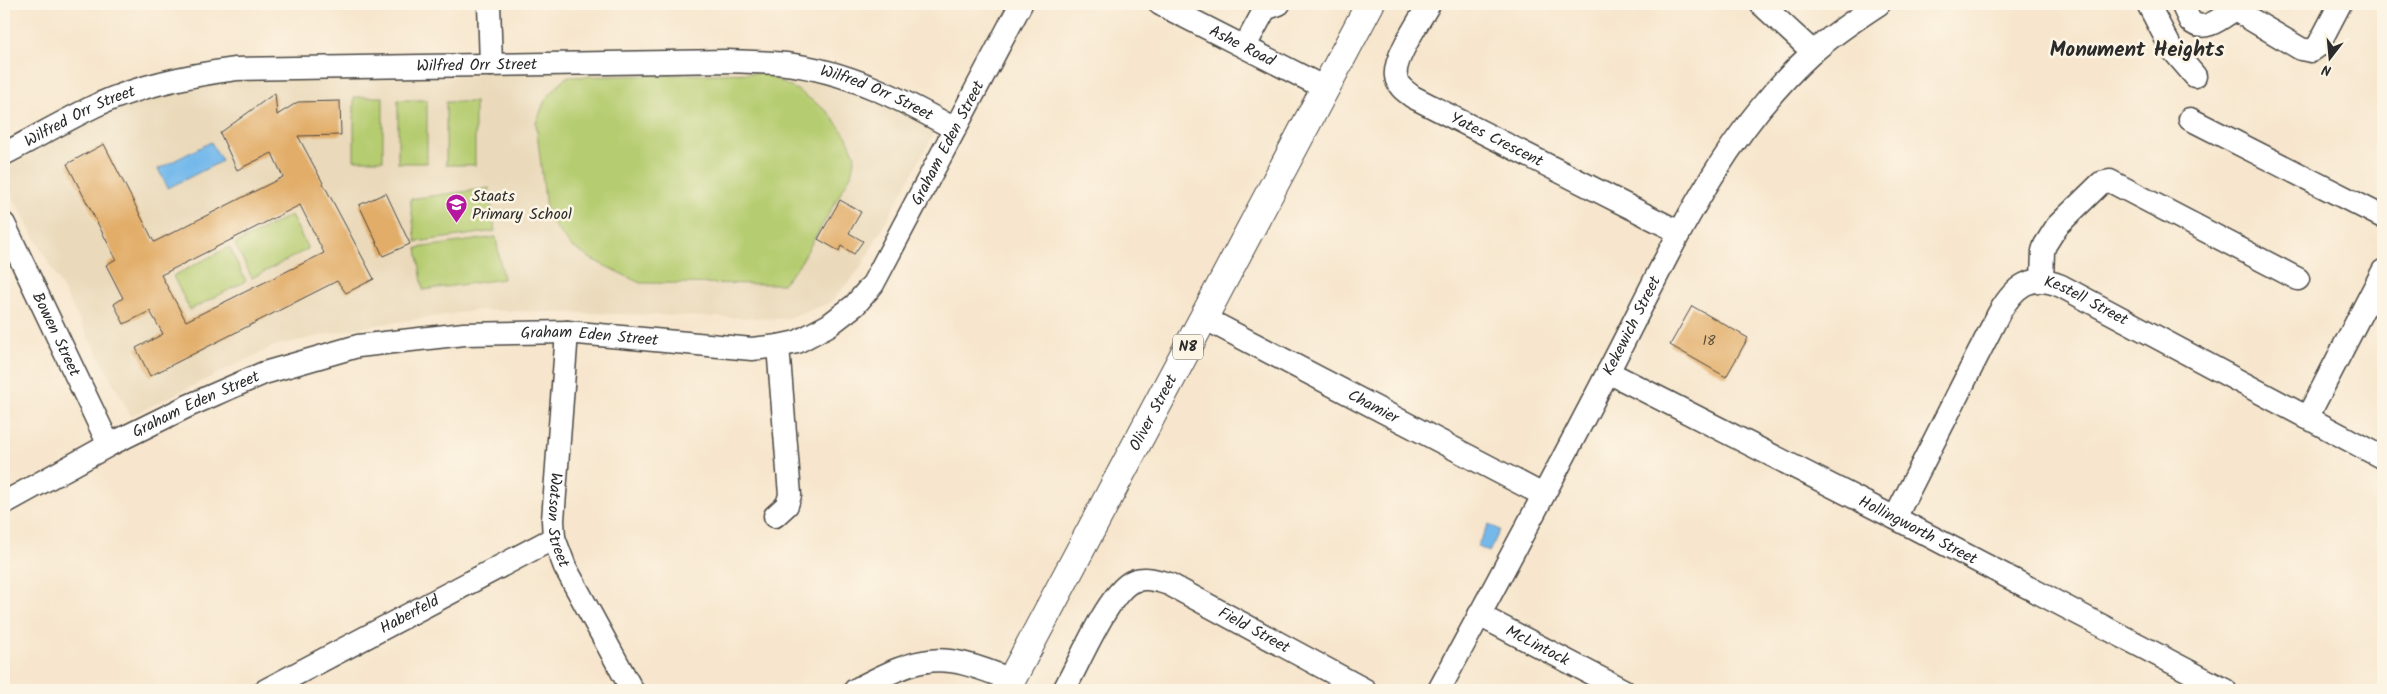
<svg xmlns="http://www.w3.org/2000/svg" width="2387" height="694" font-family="Kalam,sans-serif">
<rect width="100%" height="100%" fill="#fcf5e5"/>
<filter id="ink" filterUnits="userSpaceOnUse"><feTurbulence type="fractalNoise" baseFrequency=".02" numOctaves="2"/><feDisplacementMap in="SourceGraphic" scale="10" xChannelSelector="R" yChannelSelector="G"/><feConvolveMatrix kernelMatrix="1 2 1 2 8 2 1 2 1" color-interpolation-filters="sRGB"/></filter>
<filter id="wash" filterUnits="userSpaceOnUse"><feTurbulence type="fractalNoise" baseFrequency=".0096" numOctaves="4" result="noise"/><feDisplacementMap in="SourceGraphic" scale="20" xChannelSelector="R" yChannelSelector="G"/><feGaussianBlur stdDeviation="1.12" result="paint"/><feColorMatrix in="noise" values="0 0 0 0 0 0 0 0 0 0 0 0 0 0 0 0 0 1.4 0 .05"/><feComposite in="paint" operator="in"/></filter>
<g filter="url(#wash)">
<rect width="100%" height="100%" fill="#f7e6cd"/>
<path fill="#ead9ba" d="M241 69H777L829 77 940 122 860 269 830 303 785 319 480 310 357 328 274 346 131 416 4 180V168L114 111Z"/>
<g fill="#b5cc70" stroke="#707c4e">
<path d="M763 73 799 91 828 112 847 137 855 156 851 175 801 262 783 284 640 283 591 259 571 246 547 217 536 123 545 100 566 77Z"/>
<rect x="354" y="97" width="29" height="63"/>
<rect x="398" y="100" width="29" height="63"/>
<rect x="446" y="102" width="29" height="63"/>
<path d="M489 188 495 231 416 242 410 199Z"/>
<path d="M291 215 308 249 252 278 235 244Z"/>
<path d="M496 237 503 279 423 290 417 248Z"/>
<path d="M229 247 246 281 190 310 173 276Z"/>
</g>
<g fill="#74b9eb" stroke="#50728b">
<path d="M211 142 222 161 168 188 158 169Z"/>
<path d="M1489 524 1500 530 1489 552 1477 546Z"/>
</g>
<g id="blocks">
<g fill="#e2ad69" fill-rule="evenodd">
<path d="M275 93 277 115 298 102 340 101 341 135 298 136 374 279 346 293 337 281 150 376 136 348 163 334 150 311 124 324 114 304 123 298 106 265 116 259 67 164 104 144 154 242 283 177 272 153 237 170 220 133ZM300 205 324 253 186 321 161 275Z"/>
<path d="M386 193 410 244 383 256 359 205Z"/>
<path d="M840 200 861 212 849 233 863 241 854 254 841 246 839 251 818 239Z"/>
<path d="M1692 306 1748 338 1726 377 1670 345Z"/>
</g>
</g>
</g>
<g filter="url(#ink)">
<use href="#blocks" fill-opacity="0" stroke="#4a4743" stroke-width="1"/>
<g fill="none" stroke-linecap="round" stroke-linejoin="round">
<defs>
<g id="minor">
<path d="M489 4 491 65"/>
<path id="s1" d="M1160 4 1325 88"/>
<path id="s2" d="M1429 4C1420 20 1393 59 1396 76 1397 86 1405 91 1413 97L1679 232"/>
<path d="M1761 4 1813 52"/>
<path d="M2148 4 2171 48 2195 76"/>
<path d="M2182 4 2190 21C2204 34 2223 17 2235 9"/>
<path d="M2232 4 2235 9 2240 13 2301 49 2311 51 2318 46 2340 4"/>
<path d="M1245 46 1265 9 1279 4"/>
<path d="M2190 119 2383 217"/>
<path id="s3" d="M4 154C35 138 67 119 99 104 142 85 190 75 236 69L728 61C747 62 767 62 786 64 847 71 901 99 953 128"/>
<path id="s4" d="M4 224 109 445"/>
<path d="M2042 280 2043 251 2045 245 2057 226 2101 183 2110 181 2298 279"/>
<path id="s5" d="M1204 318 1543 495"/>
<path id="s6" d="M567 332 553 520 554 538 565 567 632 690"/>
<path id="s7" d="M1608 372 1895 518 2225 690"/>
<path d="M2307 418 2383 271"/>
<path id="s8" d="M4 503 109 445 188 406 264 373 358 346 464 334 567 332 752 349 778 346 797 342 829 325 855 305 873 284 1021 4"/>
<path d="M775 516 787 505 790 495 778 346"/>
<path id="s9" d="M1895 518 1999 313C2015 286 2030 273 2061 286L2383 458"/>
<path id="s10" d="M1479 615 1623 690"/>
<path id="s11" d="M266 690 554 538"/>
<path d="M855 690C923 655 938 650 1011 680"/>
<path id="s12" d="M1064 690C1079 663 1105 601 1128 584 1140 575 1156 580 1169 584L1365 690"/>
<path id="s13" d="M1439 690C1496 584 1553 479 1608 372 1667 259 1716 141 1812 53 1832 35 1856 19 1879 4"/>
</g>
<g id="highway">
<path id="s14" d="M1006 690 1370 4"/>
</g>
</defs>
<use href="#minor" stroke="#4a4743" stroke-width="25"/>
<use href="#highway" stroke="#4a4743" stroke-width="30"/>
<use href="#minor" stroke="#fff" stroke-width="22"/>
<use href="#highway" stroke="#fff" stroke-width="28"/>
</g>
</g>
<defs>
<symbol id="school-pin" viewBox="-11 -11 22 30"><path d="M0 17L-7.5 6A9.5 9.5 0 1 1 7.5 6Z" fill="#b5179e" stroke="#fcf5e5"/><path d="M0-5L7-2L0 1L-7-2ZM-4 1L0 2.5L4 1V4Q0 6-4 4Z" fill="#fff"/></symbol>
</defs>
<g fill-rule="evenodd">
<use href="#school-pin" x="444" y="192" width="25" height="34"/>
</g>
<g text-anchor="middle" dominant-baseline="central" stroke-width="5" stroke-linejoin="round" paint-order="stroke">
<g font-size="14" fill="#594c3a">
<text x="1709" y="341">18</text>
</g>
<rect fill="#fcf5e5" stroke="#6a6863" stroke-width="1" x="1173" y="334.5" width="30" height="25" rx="4"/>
<g font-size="15" font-weight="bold" fill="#2b2b2b">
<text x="1188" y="347">N8</text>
</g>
<g font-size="16" fill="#2b2b2b" stroke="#fcf5e5">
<text stroke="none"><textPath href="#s1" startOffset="92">Ashe Road</textPath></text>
<text stroke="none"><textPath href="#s3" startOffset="490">Wilfred Orr Street</textPath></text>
<text stroke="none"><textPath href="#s3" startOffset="895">Wilfred Orr Street</textPath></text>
<text stroke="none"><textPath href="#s3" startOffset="85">Wilfred Orr Street</textPath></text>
<text stroke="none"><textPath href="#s2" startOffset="202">Yates Crescent</textPath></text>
<text stroke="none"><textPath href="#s8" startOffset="1086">Graham Eden Street</textPath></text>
<text stroke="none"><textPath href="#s9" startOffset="335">Kestell Street</textPath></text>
<text stroke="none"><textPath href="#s13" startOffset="412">Kekewich Street</textPath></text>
<text stroke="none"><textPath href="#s4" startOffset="122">Bowen Street</textPath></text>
<text stroke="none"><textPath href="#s8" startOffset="621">Graham Eden Street</textPath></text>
<text stroke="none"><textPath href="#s8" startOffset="216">Graham Eden Street</textPath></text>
<text stroke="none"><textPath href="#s5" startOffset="191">Chamier</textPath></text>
<text stroke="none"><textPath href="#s14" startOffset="314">Oliver Street</textPath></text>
<text stroke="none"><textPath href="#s6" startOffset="189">Watson Street</textPath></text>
<text stroke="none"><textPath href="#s7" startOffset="348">Hollingworth Street</textPath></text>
<text stroke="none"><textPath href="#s11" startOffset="162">Haberfeld</textPath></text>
<text stroke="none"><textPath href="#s12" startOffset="264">Field Street</textPath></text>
<text stroke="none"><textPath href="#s10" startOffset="66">McLintock</textPath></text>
</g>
<g font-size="16" fill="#2b2b2b" stroke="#fcf5e5" text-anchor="start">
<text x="472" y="196">Staats<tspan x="472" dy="18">Primary School</tspan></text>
</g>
<g font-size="21" font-weight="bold" fill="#2b2b2b" stroke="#fcf5e5">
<text x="2137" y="50">Monument Heights</text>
</g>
</g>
<rect width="2387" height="694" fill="none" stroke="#fcf5e5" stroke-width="20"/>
<g transform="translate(2330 58) rotate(196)" stroke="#fcf5e5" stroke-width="4" paint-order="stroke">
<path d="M0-4L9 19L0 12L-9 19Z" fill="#2b2b2b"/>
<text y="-8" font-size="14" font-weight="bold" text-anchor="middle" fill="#2b2b2b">N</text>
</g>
</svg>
